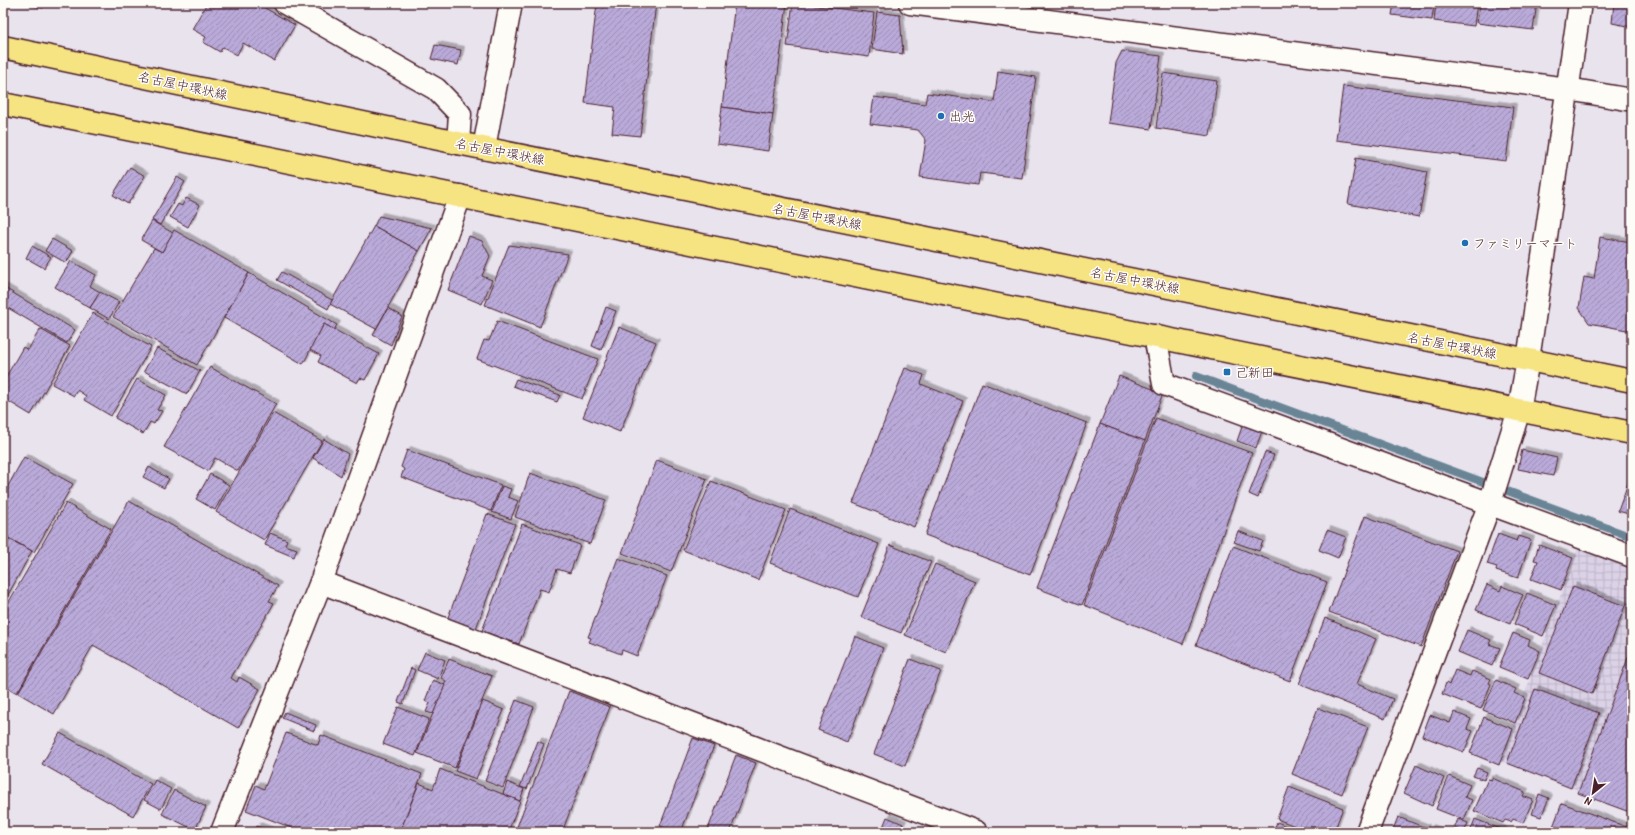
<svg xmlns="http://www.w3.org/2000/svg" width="1635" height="835" font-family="'Patrick Hand','Klee One',sans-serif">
<defs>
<pattern id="industrial-grid" width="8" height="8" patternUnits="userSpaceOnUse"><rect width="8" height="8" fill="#dbd2e8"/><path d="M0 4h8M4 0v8" fill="none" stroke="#bdb4c7"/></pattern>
<pattern id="building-hatch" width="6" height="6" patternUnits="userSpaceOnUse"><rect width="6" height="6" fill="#baaada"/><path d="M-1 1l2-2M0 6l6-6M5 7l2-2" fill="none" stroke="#998ab1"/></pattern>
<filter id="shadow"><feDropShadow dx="3.5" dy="-3.5" stdDeviation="0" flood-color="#0004"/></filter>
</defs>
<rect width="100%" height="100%" fill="#e9e3ee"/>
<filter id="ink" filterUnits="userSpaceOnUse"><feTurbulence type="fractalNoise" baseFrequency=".025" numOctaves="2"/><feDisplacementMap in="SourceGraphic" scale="8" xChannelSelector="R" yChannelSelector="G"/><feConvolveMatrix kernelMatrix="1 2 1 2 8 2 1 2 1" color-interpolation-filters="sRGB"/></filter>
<g filter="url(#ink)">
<path fill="url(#industrial-grid)" d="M1579 545 1632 567V810L1500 761Z"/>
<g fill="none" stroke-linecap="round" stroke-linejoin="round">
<path stroke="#698595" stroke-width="8" d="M1196 376 1632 537"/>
</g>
<g fill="url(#building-hatch)" stroke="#4a1f2b" filter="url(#shadow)">
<path d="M20 3H44L43 8Z"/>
<path d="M207 3H256L295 25 274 61 243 43 237 55 223 47 220 52 203 42 206 37 192 29Z"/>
<path d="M597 3H656L640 136 612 133 615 107 585 103Z"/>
<path d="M735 3H787L773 114 722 107Z"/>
<path d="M793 3 874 13 869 57 787 46Z"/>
<path d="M1394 3H1434L1432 20 1392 15Z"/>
<path d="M1436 3H1477L1474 26 1434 21Z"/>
<path d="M1480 3H1537L1533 30 1477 23Z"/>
<path d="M1614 3 1632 5V27L1612 23Z"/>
<path d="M877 12 900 15 903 54 872 49Z"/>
<path d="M435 45 461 50 458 65 431 59Z"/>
<path d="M1122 51 1161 56 1151 129 1108 123 1116 63Z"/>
<path d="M998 71 1036 77 1022 178 980 173 978 185 920 177 926 140 918 130 870 124 874 97 925 104 927 93 994 102Z"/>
<path d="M1163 73 1217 81 1210 136 1156 128Z"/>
<path d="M1343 86 1513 107 1506 161 1336 140Z"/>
<path d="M722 107 773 114 768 151 717 144Z"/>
<path d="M1356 158 1427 172 1419 217 1348 204Z"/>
<path d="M130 167 145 176 128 204 113 195Z"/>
<path d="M177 177 185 182 160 225 152 220Z"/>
<path d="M186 198 200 205 188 227 170 217 178 204 182 206Z"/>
<path d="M379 216 432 228 419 251 374 226Z"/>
<path d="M152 221 173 233 162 252 141 240Z"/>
<path d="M374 226 419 251 376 329 330 304Z"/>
<path d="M174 230 249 273 197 365 113 317 154 248 162 252Z"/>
<path d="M469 236 482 241 490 256 482 276 492 280 482 304 448 290Z"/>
<path d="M1600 237 1632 242V331L1589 323 1579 308 1584 277 1594 279Z"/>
<path d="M52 239 73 251 66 263 45 251Z"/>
<path d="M509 245 568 254 540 327 485 305Z"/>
<path d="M32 246 51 257 44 268 26 258Z"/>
<path d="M71 261 96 275 90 286 100 292 90 308 55 287Z"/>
<path d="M282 272 332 300 328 309 277 280Z"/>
<path d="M249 273 337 325 334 330 324 324 303 364 224 318Z"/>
<path d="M3 287 75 330 67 343 3 305Z"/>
<path d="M100 292 119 302 109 319 90 308Z"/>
<path d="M606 307 616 311 601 350 592 346Z"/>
<path d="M388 308 402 316 391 345 373 335Z"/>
<path d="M93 313 151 347 111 416 84 400 86 396 77 390 74 396 52 384Z"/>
<path d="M497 321 598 359 582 399 477 359 484 340 489 341Z"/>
<path d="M324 324 379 354 365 380 360 378 357 383 318 362 321 356 310 350Z"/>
<path d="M619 327 656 342 620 432 583 417Z"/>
<path d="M40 329 70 346 31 415 3 398V382L23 347 28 350Z"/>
<path d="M157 348 200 371 187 394 144 371Z"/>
<path d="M210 367 276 404 238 471 215 458 208 471 164 447Z"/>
<path d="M905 368 924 375 921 384 963 401 914 527 853 503Z"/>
<path d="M1119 376 1163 393 1145 441 1100 424Z"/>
<path d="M137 379 166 395 157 410 162 411 154 424 150 422 143 434 115 418Z"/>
<path d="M516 379 560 395 557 402 513 386Z"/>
<path d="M982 383 1087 423 1030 575 925 535Z"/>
<path d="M273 413 322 441 264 540 216 512Z"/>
<path d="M1156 418 1252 453 1183 644 1084 605Z"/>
<path d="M1100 424 1145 441 1082 605 1037 588Z"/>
<path d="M1243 424 1262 431 1256 448 1237 441Z"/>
<path d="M324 439 348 454 341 476 313 458Z"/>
<path d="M407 450 501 485 491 511 401 477 404 469 401 467Z"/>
<path d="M1522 450 1557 458 1553 476 1518 469Z"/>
<path d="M1265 452 1274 455 1258 498 1249 494Z"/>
<path d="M24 457 73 484 34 552 3 535V495Z"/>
<path d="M657 460 707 479 671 572 622 553Z"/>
<path d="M149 467 169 479 164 488 143 477Z"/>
<path d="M1632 472V515L1618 511Z"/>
<path d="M530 473 606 500 590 544 515 517Z"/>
<path d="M210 474 229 485 215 510 196 499Z"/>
<path d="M711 481 786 510 758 580 683 550Z"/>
<path d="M502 486 511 489 508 497 518 501 511 519 492 512Z"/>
<path d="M129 501 278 586 269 601 274 603 231 678 237 682 239 677 260 689 238 728 93 645 54 714 18 693Z"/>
<path d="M66 503 111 529 17 693 3 685V612Z"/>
<path d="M790 509 879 544 858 597 770 563Z"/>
<path d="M487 514 515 524 475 631 447 620Z"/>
<path d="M1365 516 1457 551 1421 647 1329 612Z"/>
<path d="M522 524 580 545 570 573 557 569 549 592 540 589 519 644 482 631Z"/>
<path d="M1327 530 1346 537 1338 558 1319 550Z"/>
<path d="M1238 531 1263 541 1259 551 1234 542Z"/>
<path d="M270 533 287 540 285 545 297 549 294 557 265 545Z"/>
<path d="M1498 534 1517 541 1519 536 1531 540 1518 578 1496 571 1497 567 1487 564Z"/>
<path d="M3 536 32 551 3 604Z"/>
<path d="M890 545 931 562 901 633 861 617Z"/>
<path d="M1539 545 1573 558 1561 590 1531 579 1538 561 1534 560Z"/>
<path d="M1233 546 1327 582 1290 681 1196 645Z"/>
<path d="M618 558 667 576 637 656 622 650 621 654 589 642 591 638 588 637Z"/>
<path d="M935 564 975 581 946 652 905 635Z"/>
<path d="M1487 585 1500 591 1502 586 1523 595 1510 624 1476 610Z"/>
<path d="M1573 586 1625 606 1592 694 1539 673Z"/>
<path d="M1527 593 1556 605 1543 636 1514 624Z"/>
<path d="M1325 618 1376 639 1357 684 1393 699 1385 719 1299 684Z"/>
<path d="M1467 630 1491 640 1489 644 1500 648 1492 666 1458 652Z"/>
<path d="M1513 633 1530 640 1528 645 1540 651 1528 679 1499 667Z"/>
<path d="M855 636 883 648 847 742 818 730Z"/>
<path d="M1632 647V813L1578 793Z"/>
<path d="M425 652 445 660 438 679 417 670Z"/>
<path d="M449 659 492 676 455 768 417 753 446 681 441 678Z"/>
<path d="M910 659 941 671 905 766 874 754Z"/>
<path d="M411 668 415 670 403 704 398 702Z"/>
<path d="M1455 670 1470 676 1472 671 1491 679 1489 683 1491 684 1481 709 1442 694 1446 683 1449 685Z"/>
<path d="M433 680 445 685 433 714 426 712 430 703 425 701Z"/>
<path d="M1496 680 1516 689 1514 693 1525 698 1515 723 1483 710Z"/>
<path d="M1535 689 1599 713 1571 788 1507 763Z"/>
<path d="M569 691 610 707 562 832H515Z"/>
<path d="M516 700 534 707 503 788 485 781Z"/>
<path d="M483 701 504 710 476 779 455 771Z"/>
<path d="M398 707 429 719 415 756 383 744Z"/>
<path d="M1318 708 1368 727 1342 794 1292 774Z"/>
<path d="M285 712 316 725 314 731 282 718Z"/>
<path d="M1454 712 1471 719 1467 729 1473 731 1464 752 1422 736 1430 715 1450 723Z"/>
<path d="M1484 717 1513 729 1499 765 1470 753Z"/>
<path d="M60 733 151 784 133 816 42 764Z"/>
<path d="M286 733 318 745 321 735 422 774 400 832H302L246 810 256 785 264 789Z"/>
<path d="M693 738 714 746 681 832H677L660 826Z"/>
<path d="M538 741 544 744 527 789 520 787Z"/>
<path d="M736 755 756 763 730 832H707Z"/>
<path d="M1416 765 1444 778 1432 806 1404 793Z"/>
<path d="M1477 768 1487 772 1484 780 1473 776Z"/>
<path d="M440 769 520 801 508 832H400L419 783 433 789Z"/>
<path d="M1449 776 1470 785 1465 797 1472 800 1464 820 1436 809Z"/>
<path d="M1492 778 1525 792 1523 796 1533 800 1523 823 1513 819 1511 822 1505 820 1503 823 1474 811 1488 779 1492 780Z"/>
<path d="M155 780 171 789 161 809 144 800Z"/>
<path d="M507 782 524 789 520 801 503 794Z"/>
<path d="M1289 787 1343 808 1334 832H1310L1277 819Z"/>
<path d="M174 790 206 807 195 830 162 814Z"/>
<path d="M1539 794 1549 798 1541 817 1532 814Z"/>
<path d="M1562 803 1632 829V832H1551Z"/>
<path d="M887 817 903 824 899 832H881Z"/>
<path d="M1398 817 1426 828 1425 832H1392Z"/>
<path d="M1458 819 1468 823 1464 832 1454 828Z"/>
<path d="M1475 819 1503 830V832H1470Z"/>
<path d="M1277 822 1300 832H1273Z"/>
<path d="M257 826 273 832H255Z"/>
<path d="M1430 828 1440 832H1428Z"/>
</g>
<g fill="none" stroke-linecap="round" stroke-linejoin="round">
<defs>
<g id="street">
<path d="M285 3 436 89 460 114 458 143"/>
<path d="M910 3 1568 89 1632 100"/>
<path d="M484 148 511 3"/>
<path d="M1155 336 1164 384 1632 556"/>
<path d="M321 582 976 832"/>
<path d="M222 832 321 582 460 196"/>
<path d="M1367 832 1490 503 1519 410"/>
</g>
<path id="secondary" d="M1519 410 1528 360 1580 3"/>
<g id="primary">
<path d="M3 47 458 143 1632 381"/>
<path d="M3 104 1632 433"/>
</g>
</defs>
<use href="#street" stroke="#4a1f2b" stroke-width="25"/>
<use href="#secondary" stroke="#4a1f2b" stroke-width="25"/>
<use href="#primary" stroke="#4a1f2b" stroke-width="25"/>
<use href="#street" stroke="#fdfcf7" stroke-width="22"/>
<use href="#secondary" stroke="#fdfcf7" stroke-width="22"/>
<use href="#primary" stroke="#f6e381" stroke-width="22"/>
</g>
</g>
<g fill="#1f6fb2" stroke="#fdfcf7" stroke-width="1.5">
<circle cx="941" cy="116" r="4"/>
<circle cx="1465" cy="243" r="4"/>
<rect x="1223" y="368" width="8" height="8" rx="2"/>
</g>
<g text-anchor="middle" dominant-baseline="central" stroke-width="3" stroke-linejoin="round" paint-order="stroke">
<g font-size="13" fill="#4a1f2b" stroke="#fdfcf7">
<text transform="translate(183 85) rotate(12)">名古屋中環状線</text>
<text transform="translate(500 151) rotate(11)">名古屋中環状線</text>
<text transform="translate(817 216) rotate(11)">名古屋中環状線</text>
<text transform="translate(1135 280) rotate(11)">名古屋中環状線</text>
<text transform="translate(1452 345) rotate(11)">名古屋中環状線</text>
</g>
<g font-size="13" fill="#4a1f2b" stroke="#fdfcf7" text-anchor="start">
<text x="949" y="116">出光</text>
<text x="1473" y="243">ファミリーマート</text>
<text x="1235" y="372">己新田</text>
</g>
</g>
<rect width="1635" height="835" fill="none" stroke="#fdfcf7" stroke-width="16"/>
<rect x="8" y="8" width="1619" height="819" fill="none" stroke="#4a1f2b" stroke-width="1.5" filter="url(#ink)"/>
<g transform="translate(1593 793) rotate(210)" stroke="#fdfcf7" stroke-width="3" paint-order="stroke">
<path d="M0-3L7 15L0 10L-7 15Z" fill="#4a1f2b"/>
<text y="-6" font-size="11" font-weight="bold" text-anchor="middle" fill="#4a1f2b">N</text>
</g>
</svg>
